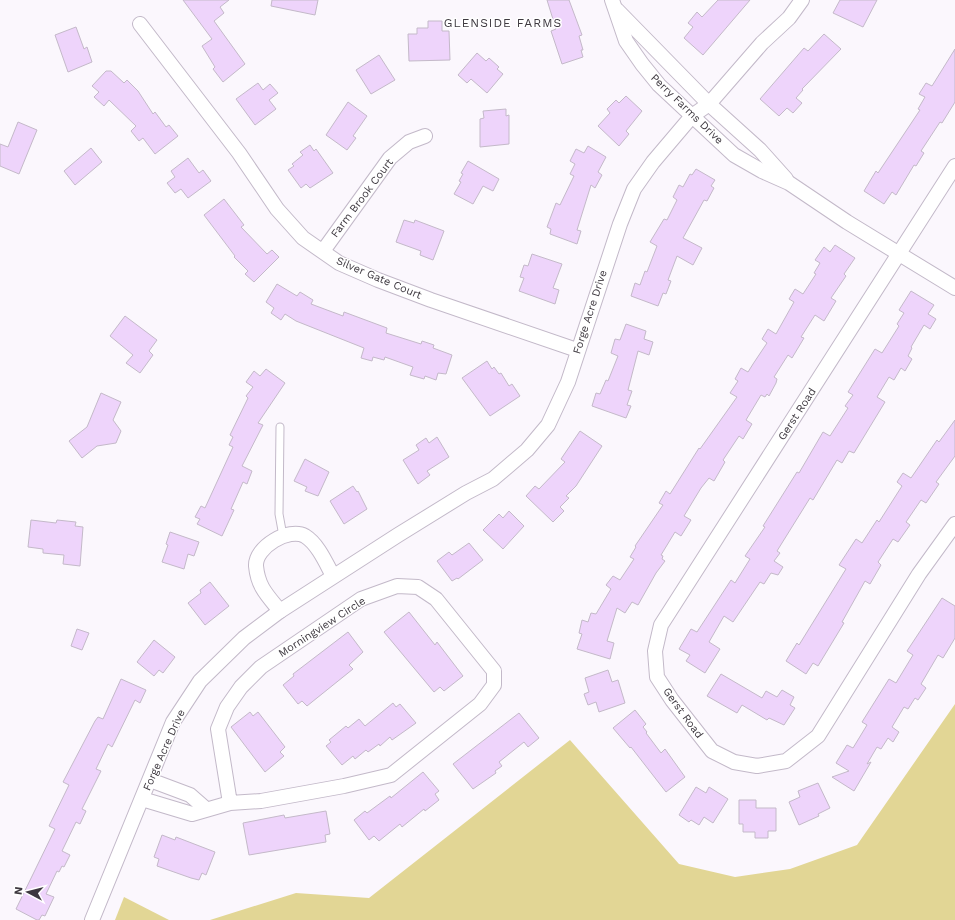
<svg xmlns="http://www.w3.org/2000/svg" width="955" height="920" font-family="'Work Sans',sans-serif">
<rect width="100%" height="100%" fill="#fbf7fd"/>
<g fill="#e2d695">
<path d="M955 704V920H210L296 893 369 898 570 740 679 864 735 877 790 869 857 845Z"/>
<path d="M124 897 169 920H115Z"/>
</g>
<g fill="#eed4fb" stroke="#c4b9c9">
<path d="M183 0H229L220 7 224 13 214 21 245 64 223 82 213 69 215 67 202 46 212 39Z"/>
<path d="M272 0H318L315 15 271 6Z"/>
<path d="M547 0H569L582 35 579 36 583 50H581L583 57 562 64 551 31 556 29Z"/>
<path d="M718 0H750L703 55 684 38 693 27 688 23 697 12 702 17Z"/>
<path d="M840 0H877L863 27 833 13Z"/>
<path d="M428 21H442V31H449L450 60 409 61 408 34H417V28H428Z"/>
<path d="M76 27 84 49 87 47 92 62 68 72 55 35Z"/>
<path d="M824 34 841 49 802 89 803 90 796 98 802 103 793 113 787 108 779 116 760 99 804 48 808 51Z"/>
<path d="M955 49V102L942 123 940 122 921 151 924 153 916 166 914 165 896 195 892 192 884 204 864 191 876 171 878 173 920 110 918 109 925 97 919 94 926 83 932 86Z"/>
<path d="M477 53 486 61 489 58 499 67 497 69 503 74 487 93 471 79 467 83 458 75Z"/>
<path d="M379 55 395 80 371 94 356 70Z"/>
<path d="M106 71H111L124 83 127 80 138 91 153 114 155 112 166 127 169 125 178 136 155 154 143 138 139 141 131 131 136 126 109 100 104 106 94 97 99 92 92 86Z"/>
<path d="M258 83 263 90 270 84 278 93 269 100 276 109 255 125 236 99Z"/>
<path d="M626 96 642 111 626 131 629 134 619 146 598 126 610 113 607 109 616 100 619 103Z"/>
<path d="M348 102 367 116 353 136 356 138 347 150 326 135Z"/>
<path d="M506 109V116L509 115V144L480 147V119L484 118 483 111Z"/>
<path d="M18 122 37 130 19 174 0 166V144L8 147Z"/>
<path d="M310 145 314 151 316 149 333 173 310 188 306 184 301 188 288 170 294 166 292 164 303 155 300 152Z"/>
<path d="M588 146 606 157 598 172 602 175 595 188 591 185 577 230 581 231 577 244 550 234 551 229 547 227 556 203 560 205 574 176 570 174 575 164 570 161 576 149 584 153Z"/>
<path d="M91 148 102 162 75 185 64 171Z"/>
<path d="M188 158 199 173 203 170 211 181 188 198 181 189 175 193 167 183 175 177 171 171Z"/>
<path d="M468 161 499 179 493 191 483 186 473 204 454 194 461 182 459 181 463 174 461 173Z"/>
<path d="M696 169 715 180 711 186 714 188 707 201 704 200 683 238 702 248 693 265 677 256 668 280 671 281 666 294 663 293 658 306 631 296 635 283 640 285 645 271 647 272 657 246 650 242 664 219 667 220 677 200 673 197 679 185 683 187 690 174 692 175Z"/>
<path d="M224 199 244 225 241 227 267 254 272 250 279 257 254 282 245 274 248 271 234 257 235 256 204 215Z"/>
<path d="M404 220 414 223 415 220 444 231 433 260 420 255 421 251 396 242Z"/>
<path d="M835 245 855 258 844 274 846 276 831 298 836 301 824 321 815 315 801 337 804 338 792 358 788 355 774 377 777 379 776 383 769 396 767 394 765 397 761 395 746 420 752 424 743 439 739 436 723 460 725 462 714 481 709 478 701 488 684 516 691 520 681 536 675 532 661 555 663 556 662 559 665 561 656 573 638 605 632 602 625 613 617 608 607 641 614 643 610 659 577 649 582 634 579 633 582 620 588 622 591 613 596 614 611 589 606 585 613 576 620 580 634 559 630 557 636 547 635 546 663 505 659 503 666 491 670 494 699 448 700 449 737 397 730 393 738 381 735 379 741 368 748 372 753 364 767 343 762 339 768 329 776 334 794 302 789 299 795 289 803 294 816 274 814 273 820 263 815 260 824 247 830 252Z"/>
<path d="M532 254 562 264 553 288 559 290 555 304 519 291 524 278 520 277 524 265 528 266Z"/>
<path d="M277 284 297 296 300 292 313 300 311 304 343 316 344 312 387 328 386 333 421 344 422 341 434 345 433 348 452 355 446 374 438 373 436 380 425 376 424 379 410 375 413 367 385 357 384 360 373 357 372 361 361 358 364 348 296 321 285 314 281 320 271 313 274 308 266 302Z"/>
<path d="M911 291 934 305 928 314 936 319 930 329 924 325 911 347 912 348 908 356 912 359 905 371 901 368 894 380 889 377 877 397 885 402 854 453 849 451 842 463 837 460 813 500 810 498 777 551 780 553 774 561 783 567 778 575 771 573 764 584 760 582 733 622 724 616 709 642 720 649 705 673 686 661 690 655 679 649 691 629 697 632 731 580 735 583 750 559 745 556 765 527 763 526 797 472 799 473 823 432 830 436 848 408 845 406 853 395 848 392 875 349 882 353 899 326 897 324 904 313 899 310Z"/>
<path d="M125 316 157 340 149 351 153 355 140 373 126 363 133 355 110 336Z"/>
<path d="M626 324 646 331 644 339 653 342 649 355 638 351 628 390 632 391 627 405 631 406 626 418 592 406 596 393 600 394 606 380 608 381 618 356 611 353 615 339 620 340Z"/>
<path d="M487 361 492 369 494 367 499 374 501 373 509 386 512 384 520 396 490 416 462 378Z"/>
<path d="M266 369 285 383 258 423 263 425 242 466 252 471 247 484 243 482 231 509 234 510 222 536 197 524 200 519 195 517 201 506 205 508 233 447 229 445 233 437 230 435 248 398 246 396 253 387 246 382 254 371 260 376Z"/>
<path d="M101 393 121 402 113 420 121 431 116 443 97 446 82 458 69 441 87 427Z"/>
<path d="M955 420V456L936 482 939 484 926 503 921 500 906 522 910 525 898 542 893 539 878 562 881 565 870 584 865 581 842 622 844 623 818 666 813 663 806 674 786 661 797 643 799 645 846 569 839 565 856 539 862 543 877 520 879 522 902 486 897 482 903 473 911 478 937 440 939 442Z"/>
<path d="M580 431 602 446 576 486 566 496 569 498 560 507 564 511 553 522 526 496 535 486 539 489 565 462 561 459Z"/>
<path d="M437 437 449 457 427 471 430 475 418 484 403 460 419 450 416 445 426 438 429 443Z"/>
<path d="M305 459 329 472 318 496 305 491 307 487 294 481Z"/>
<path d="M353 486 357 492 358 491 367 509 344 524 330 501Z"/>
<path d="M509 511 524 526 503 549 483 530 499 514 503 518Z"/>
<path d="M31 520 56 523 57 520 76 522 75 526 83 527 80 566 63 564 64 555 43 553V549L28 547Z"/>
<path d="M170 532 199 542 194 556 188 554 184 569 162 562 168 545 166 544Z"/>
<path d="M469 543 483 560 458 579 457 578 452 581 437 561 449 552 452 555Z"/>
<path d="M210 582 229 606 205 625 188 603 201 593 200 590Z"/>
<path d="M942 598 955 606V638L943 658 938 655 921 684 926 688 918 700 915 698 908 709 904 707 892 727 899 732 893 742 888 738 881 749 877 747 867 764 871 762 854 791 832 777 849 771 836 763 847 745 853 748 867 725 862 722 889 679 896 683 913 655 907 651Z"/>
<path d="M409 612 435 645 437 642 463 676 444 691 440 687 434 692 384 632Z"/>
<path d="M77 629 89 633 82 650 71 646Z"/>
<path d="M348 632 363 652 349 665 353 669 307 706 302 701 298 704 283 685 294 676 293 674Z"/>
<path d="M154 640 175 657 163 673 159 670 154 676 137 662Z"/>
<path d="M608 670 612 682 618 680 625 703 599 712 596 702 588 705 584 694 589 692 585 678Z"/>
<path d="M721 674 762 698 766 691 777 697 782 690 794 697 790 705 795 708 784 725 769 718 767 720 742 705 737 713 707 696Z"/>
<path d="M121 679 146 690 140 703 135 700 112 747 108 744 96 769 101 771 82 809 86 811 80 824 76 822 62 851 70 855 64 867 62 866 59 872 57 871 46 894 54 897 45 916 42 915 39 920H37L16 909 55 829 49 826 69 785 63 782 95 721 98 717 103 719Z"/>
<path d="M393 703 396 707 400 704 416 723 392 740 390 737 380 746 379 744 368 752 366 750 355 759 353 756 342 765 326 746 331 742 329 740 346 726 348 728 359 719 365 726Z"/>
<path d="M635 710 646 724 643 727 647 732 646 733 661 753 665 749 685 777 666 792 631 747 630 748 613 728Z"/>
<path d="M250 712 253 716 258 712 285 747 280 752 284 756 265 772 231 727Z"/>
<path d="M519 713 539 738 528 747 524 742 499 762 502 766 495 771 496 773 473 789 453 764Z"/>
<path d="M423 772 439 791 435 794 439 800 425 811 424 809 402 827 400 824 379 841 374 836 369 840 354 820 365 811 367 813 390 796 391 798Z"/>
<path d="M818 783 830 808 818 814 819 816 799 825 789 802 800 797 798 791Z"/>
<path d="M696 787 706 793 709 787 728 799 713 823 704 817 699 825 691 820 689 822 679 815Z"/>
<path d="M739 800H756V808H776V831H768V838H755V832H743V824H739Z"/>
<path d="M326 811 330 834 325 835 326 842 249 855 243 823 284 815 285 818Z"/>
<path d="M162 835 175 840 176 837 215 852 206 875 202 873 199 880 191 878 157 866 159 859 154 857Z"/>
</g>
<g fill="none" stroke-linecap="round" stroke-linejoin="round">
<defs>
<path id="service" d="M280 427 279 514 283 536"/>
<g id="minor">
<path d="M612 0 626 41 642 64 659 85 734 155 762 171 789 183 847 222 955 288"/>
<path d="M617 10 709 104 760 150 786 179"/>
<path d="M140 24 239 153 277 209 303 238 339 263 378 280 431 300 577 350"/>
<path d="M955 166 661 625 655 651 657 677 672 700 712 751 734 762 757 766 786 761 818 736 919 574 955 524"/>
<path d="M323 251 390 158 409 142 425 136"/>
<path d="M280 611C267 595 258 587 256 566 255 547 289 527 305 536 318 544 326 563 333 576"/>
<path d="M150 780 190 795 206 809"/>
<path d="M142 799 192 814 230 803 261 801 344 786 391 775 480 704 494 685V671L436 599 418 587 397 586 361 599 261 667 241 687 227 707 218 729 230 803"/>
<path d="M92 920 173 722 200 681 244 638 280 611 398 535 466 493 493 479 527 450 548 425 568 382 620 224 634 189 653 162 692 116 709 104 762 43 789 18 802 0"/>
</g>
</defs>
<use href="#service" stroke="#c3b9c9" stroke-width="9"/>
<use href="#minor" stroke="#c3b9c9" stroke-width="16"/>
<use href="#service" stroke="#fff" stroke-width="7"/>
<use href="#minor" stroke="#fff" stroke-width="14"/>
</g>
<g text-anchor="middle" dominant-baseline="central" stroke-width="3" stroke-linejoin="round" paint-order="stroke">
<g font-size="11" fill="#3d383f" stroke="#fff">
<text transform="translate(687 109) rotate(44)">Perry Farms Drive</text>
<text transform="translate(362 198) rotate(-53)">Farm Brook Court</text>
<text transform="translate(379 278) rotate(23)">Silver Gate Court</text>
<text transform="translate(590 312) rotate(-72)">Forge Acre Drive</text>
<text transform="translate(797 414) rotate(-57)">Gerst Road</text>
<text transform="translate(322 627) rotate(-33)">Morningview Circle</text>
<text transform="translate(683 713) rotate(54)">Gerst Road</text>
<text transform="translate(164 750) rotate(-66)">Forge Acre Drive</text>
</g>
<g font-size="12" letter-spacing="1" fill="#3d383f" stroke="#fff">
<text x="503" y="23">GLENSIDE FARMS</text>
</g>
</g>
<g transform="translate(28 892) rotate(277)" stroke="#ffffff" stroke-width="3" paint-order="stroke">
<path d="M0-3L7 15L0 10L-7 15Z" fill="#3d383f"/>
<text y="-6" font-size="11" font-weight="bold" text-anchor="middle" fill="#3d383f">N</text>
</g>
</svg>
